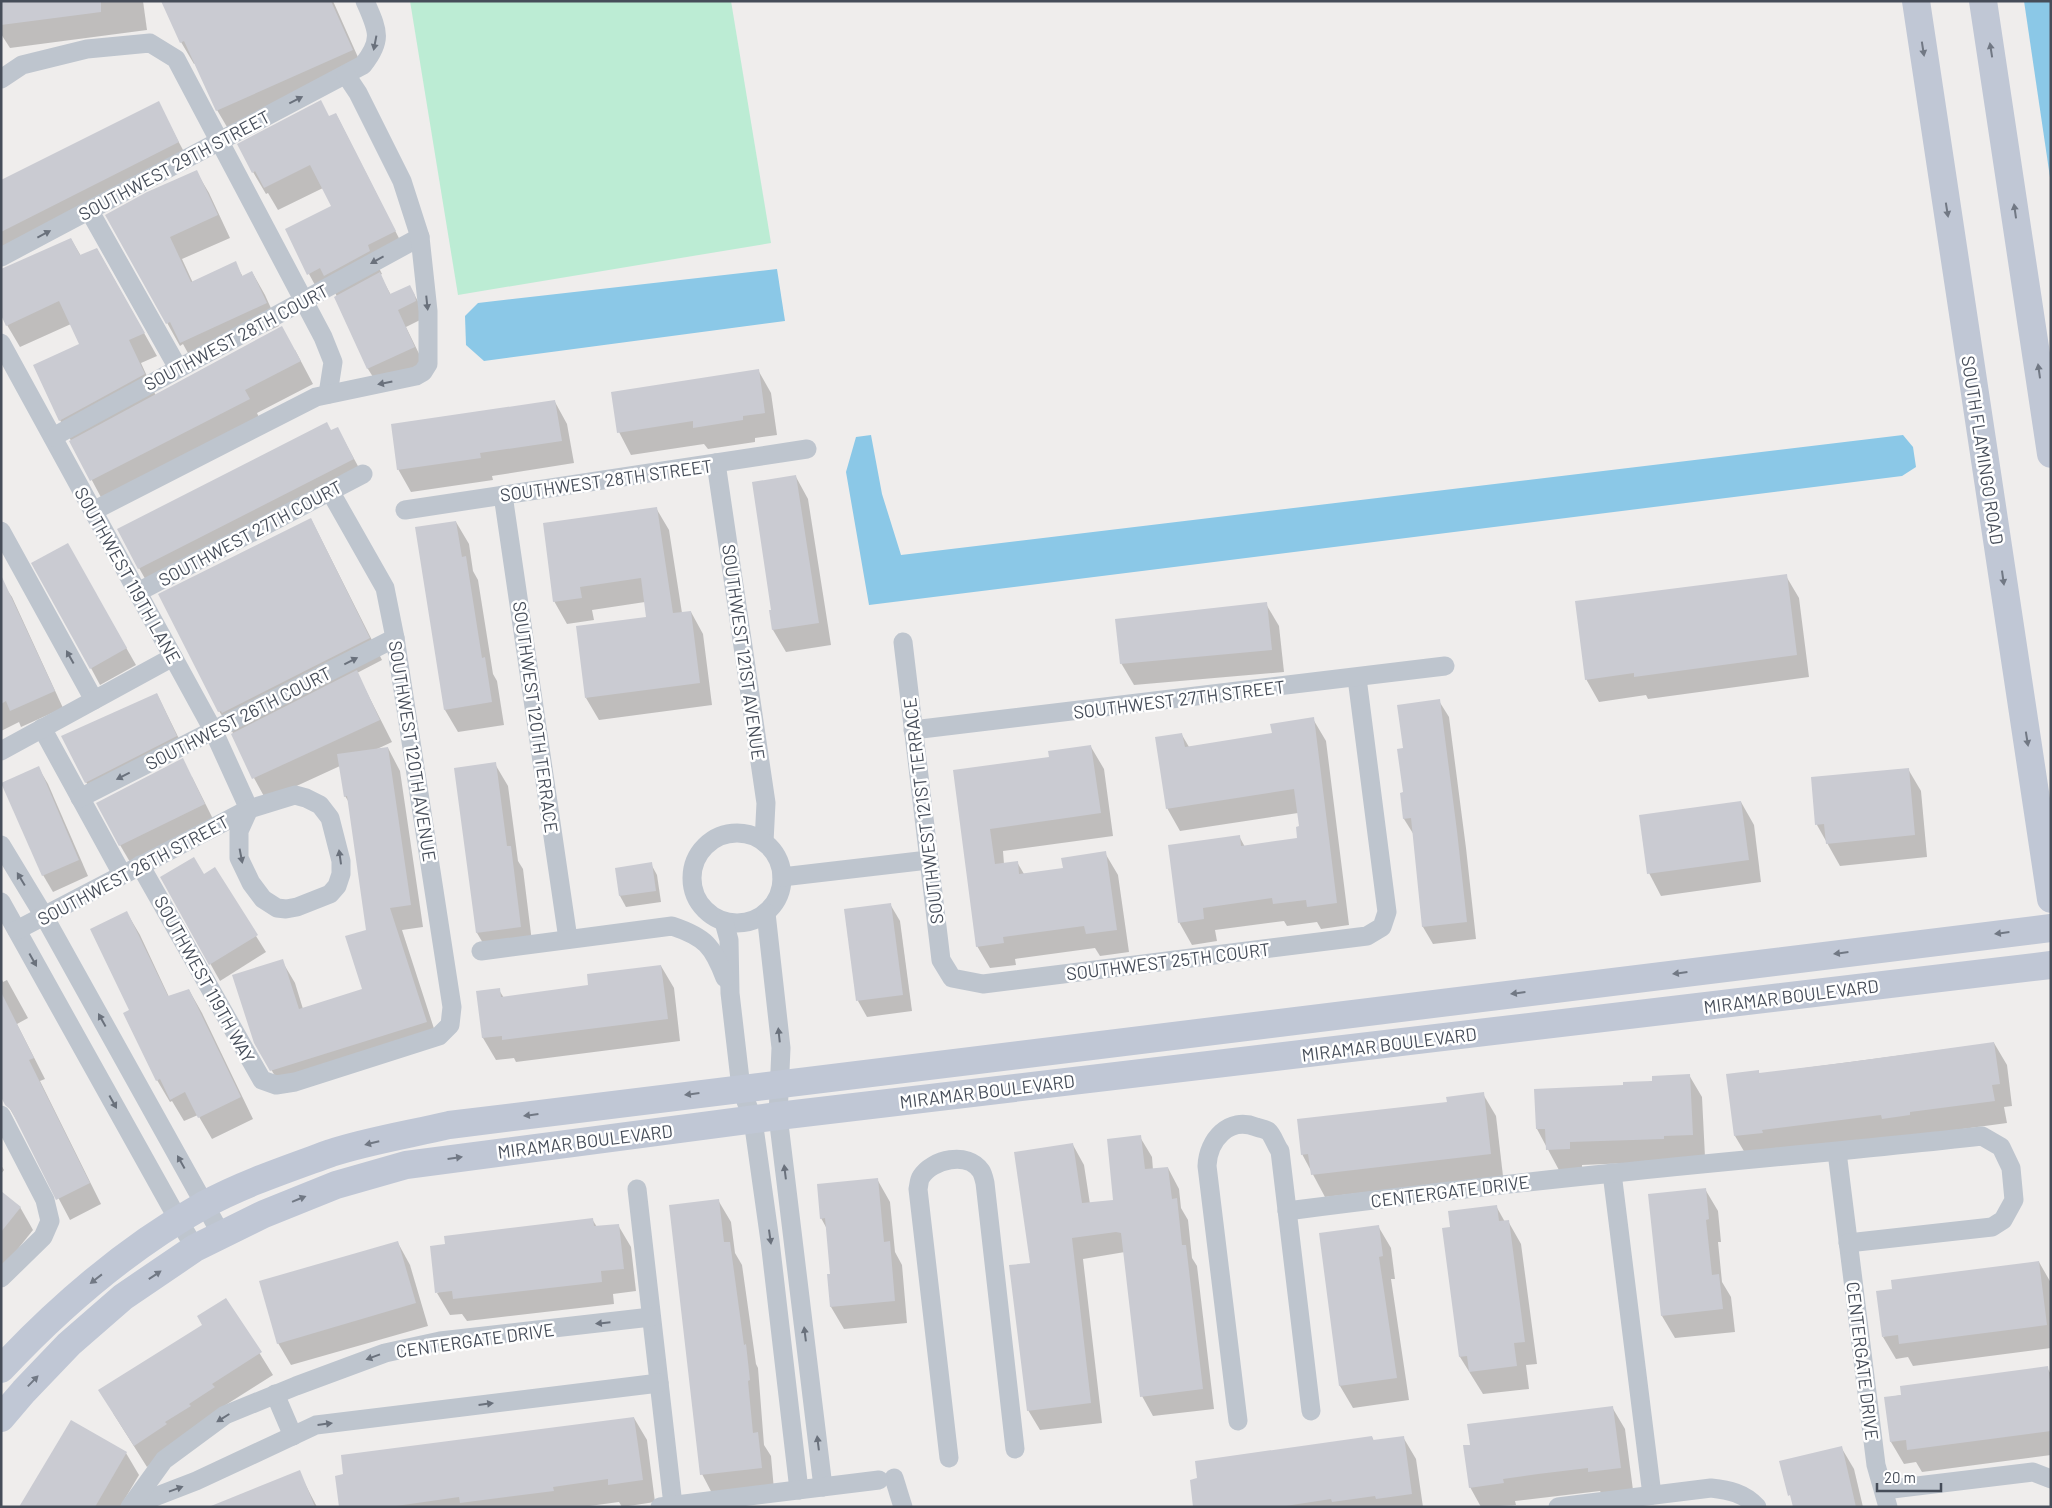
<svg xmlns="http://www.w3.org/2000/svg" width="2052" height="1508" font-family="Barlow,sans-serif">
<rect width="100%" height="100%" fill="#efedec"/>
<path fill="#bcecd4" d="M410 1H731L771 243 458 295Z"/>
<g fill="#8bc8e7">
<path d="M2024 1H2051V184Z"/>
<path d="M777 269 785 321 484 361 466 345 465 316 478 303Z"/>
<path d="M871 435 882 494 901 555 1903 435 1913 447 1916 467 1902 476 869 605 846 472 856 437Z"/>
</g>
<g fill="#0003">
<path d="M1 1H143L147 30 10 48 1 34Z"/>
<path d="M163 1H333L365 73 230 132 217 110 196 63 194 64 181 42Z"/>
<path d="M158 103 191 165 1 261V182Z"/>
<path d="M336 114 407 254 379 268 382 274 380 275 391 295 410 287 419 303 424 318 406 327 424 364 378 385 368 369 334 290 321 296 309 274 333 207 323 188 278 210 268 193 266 194 253 172Z"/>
<path d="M196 171 209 193 230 238 182 259 193 283 235 263 243 277 252 272 265 295 279 326 194 364 183 344 180 346 107 215Z"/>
<path d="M71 239 81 256 97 249 157 356 141 363 156 396 295 350 313 384 257 413 261 422 104 503 60 420 81 345 71 324 20 347 7 325Z"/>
<path d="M758 370 771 393 777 435 755 438V442L708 449 704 444 631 455 619 432Z"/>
<path d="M555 402 567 424 574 463 492 476 493 480 411 492 398 469Z"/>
<path d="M338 429 366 481 152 591 139 568Z"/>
<path d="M796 477 808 499 831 645 786 652 773 630 770 611H773Z"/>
<path d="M656 508 669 530 682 613 691 612 703 634 712 705 599 720 586 698 647 618 645 602 592 610 594 620 567 624 554 601Z"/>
<path d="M311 519 382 660 357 673 392 742 377 749 388 748 400 771 423 927 402 930 439 1044 285 1093 255 1042 282 961 295 983 303 1009 364 990 367 931 350 804 345 796 340 766 266 800 254 778 233 733 219 711Z"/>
<path d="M456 522 469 544 473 571 478 580 493 674 497 681 504 725 458 732 445 710Z"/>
<path d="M67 544 136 665 100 685 91 668Z"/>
<path d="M1786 576 1799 598 1809 677 1648 699 1646 695 1599 702 1586 679Z"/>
<path d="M1 581 12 597 63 708 21 727 19 722 1 731Z"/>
<path d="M1266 604 1279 626 1284 672 1134 685 1121 663Z"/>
<path d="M157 694 186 753 96 799 86 782Z"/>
<path d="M1439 701 1449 717 1466 848 1476 939 1433 944 1423 927 1414 835 1404 819V750Z"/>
<path d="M1313 719 1326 741 1349 925 1321 929 1317 922 1287 926 1284 921 1215 930 1217 941 1192 945 1179 922 1239 836 1245 847 1299 839 1300 827 1298 813 1180 831 1167 808 1182 735 1189 747 1273 734Z"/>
<path d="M1091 747 1104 769 1113 836 1003 851 1004 864 1017 862 1024 874 1064 869 1105 853 1118 875 1129 952 1100 956 1095 948 1015 959 1016 965 990 968 977 946 955 771 1051 758Z"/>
<path d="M495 764 508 786 518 861 523 869 533 950 490 955 477 933 455 769Z"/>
<path d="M38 767 48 784 88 876 53 892 43 875Z"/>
<path d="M1908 769 1921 791 1927 857 1840 866 1817 825 1812 778Z"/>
<path d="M192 777 214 821 130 862 120 845Z"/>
<path d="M1741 802 1754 825 1761 882 1661 896 1649 873Z"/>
<path d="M651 864 657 875 661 902 626 907 620 896 616 869Z"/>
<path d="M204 876 256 936 266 952 220 981 162 878Z"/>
<path d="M890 904 900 921 912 1011 867 1017 858 1001Z"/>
<path d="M127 913 140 935 169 997 189 990 202 1013 253 1119 212 1139 198 1115 184 1121 172 1101 170 1102 157 1080 131 1010Z"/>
<path d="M661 966 674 988 680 1041 516 1062 514 1058 496 1060 483 1038 477 992 499 990 504 998 590 986Z"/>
<path d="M1 978 3 982 7 980 28 1018 17 1024 45 1079 40 1081 101 1204 70 1220 22 1129 1 1094Z"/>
<path d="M1994 1043 2007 1065 2012 1106 2004 1107 2007 1123 1748 1158 1735 1136 1758 1071 1760 1074Z"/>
<path d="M1689 1075 1702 1097 1705 1157 1676 1161 1582 1165V1171L1560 1172 1537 1129 1625 1086Z"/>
<path d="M1483 1094 1496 1116 1503 1176 1325 1197 1302 1154 1448 1103Z"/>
<path d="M1140 1137 1152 1157 1153 1170 1168 1168 1179 1189 1181 1208 1188 1220 1192 1258 1197 1266 1214 1409 1153 1416 1142 1396 1125 1252 1083 1259 1102 1423 1040 1430 1028 1410 1073 1145 1084 1165 1090 1204 1115 1201Z"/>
<path d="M1 1165 4 1170 1 1174Z"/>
<path d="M877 1179 890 1202 895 1252 902 1265 907 1323 844 1329 831 1307 832 1275 827 1229 821 1218Z"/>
<path d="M1705 1189 1718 1211 1721 1242H1718L1722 1282 1731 1297 1735 1332 1675 1338 1662 1316Z"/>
<path d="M1 1192 20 1207 33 1230 1 1270Z"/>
<path d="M718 1200 731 1222 735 1253 742 1265 756 1364 758 1368 764 1445 771 1456 774 1490 714 1497 702 1474Z"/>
<path d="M1496 1206 1505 1222 1508 1221 1521 1244 1537 1364 1526 1365 1529 1389 1483 1394 1460 1357 1451 1228Z"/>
<path d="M592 1219 597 1227 618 1225 631 1247 636 1291 613 1294 614 1304 467 1321 462 1314 450 1315 437 1293Z"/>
<path d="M1378 1226 1391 1248 1395 1279H1391L1409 1400 1353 1408 1340 1386 1320 1234Z"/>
<path d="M398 1243 410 1265 428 1326 291 1365 278 1343Z"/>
<path d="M2039 1262 2051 1283V1348L1913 1366 1908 1357 1896 1359 1883 1337Z"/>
<path d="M226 1299 273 1375 224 1406 147 1467 113 1413 203 1325Z"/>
<path d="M2047 1368 2051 1374V1455L1922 1472 1916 1462 1904 1464 1891 1442 1885 1398Z"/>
<path d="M1612 1407 1625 1429 1633 1490 1602 1494 1600 1491 1515 1501 1516 1505 1481 1507 1470 1487 1471 1446Z"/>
<path d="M634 1418 647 1440 655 1502 622 1507 619 1502 582 1507H340Z"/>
<path d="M1372 1437 1374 1441 1403 1437 1416 1459 1423 1507H1195Z"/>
<path d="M1841 1447 1854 1469 1863 1507H1794Z"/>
<path d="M126 1453 139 1475 120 1507H21Z"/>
<path d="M299 1472 317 1507H212Z"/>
</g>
<g fill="#cacbd2">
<path d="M1 1H101V12L1 25Z"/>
<path d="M161 1H331L353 50 216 111 184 41 180 43Z"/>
<path d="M321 100 329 116 336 113 396 231 368 245 370 251 324 276 320 268 307 275 285 229 331 206 310 165 264 188 255 171 252 173 237 144Z"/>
<path d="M159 101 179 142 1 232V180Z"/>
<path d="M197 170 218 215 170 237 191 282 236 261 242 276 252 271 267 303 180 343 170 322 166 324 105 215 147 192Z"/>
<path d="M71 238 80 255 97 248 145 333 129 340 145 374 59 421 33 365 79 344 59 301 6 326 1 315V269Z"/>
<path d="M380 272 390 294 410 285 415 295 416 301 398 310 415 347 367 369 334 297Z"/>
<path d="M282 326 301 361 245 390 250 399 90 481 69 441Z"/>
<path d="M759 369 765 413 743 416V420L693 428V421L617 433 611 392Z"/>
<path d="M555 400 562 441 480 453 481 458 397 470 391 424Z"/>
<path d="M327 422 331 430 338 427 354 459 138 569 117 529Z"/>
<path d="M796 475 819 623 772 630 769 610H771L752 482Z"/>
<path d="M657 507 673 613 691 611 700 683 585 698 576 626 646 617 641 578 580 587 582 598 553 602 543 523Z"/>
<path d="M311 518 370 638 222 713 221 711 218 712 158 594Z"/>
<path d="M456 521 462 557 466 556 482 658 485 657 492 702 444 710 415 527Z"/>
<path d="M68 543 127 648 90 669 31 563Z"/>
<path d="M1787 574 1797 655 1634 677V673L1585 680 1575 601Z"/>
<path d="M1 575 55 691 10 711 6 701 1 704Z"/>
<path d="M1267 602 1272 650 1120 664 1115 619Z"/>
<path d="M357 670 380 720 252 779 231 734Z"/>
<path d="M157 693 177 736 85 783 61 736Z"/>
<path d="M1440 699 1457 831 1467 922 1422 927 1411 818 1403 819 1400 793 1403 792 1397 749 1403 748 1397 705Z"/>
<path d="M1314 717 1337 903 1307 907 1306 900 1273 904 1272 898 1203 908 1204 919 1178 923 1168 845 1240 835 1241 846 1297 838 1296 827 1299 826 1294 789 1166 809 1155 737 1182 733 1185 747 1272 733 1270 724Z"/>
<path d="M1091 745 1101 813 990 829 995 864 1018 861 1019 874 1063 868 1061 858 1106 851 1117 930 1086 934 1084 926 1003 937 1004 943 976 947 953 770 1049 757 1048 751Z"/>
<path d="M388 747 411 905 390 908 427 1022 270 1071 254 1043 232 975 283 959 299 1009 362 989 345 936 366 930 347 796 344 797 337 754Z"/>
<path d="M183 758 205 804 119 846 96 803Z"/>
<path d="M496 762 507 846H511L521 927 476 933 454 768Z"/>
<path d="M39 766 79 860 42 876 1 783Z"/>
<path d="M1909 768 1915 835 1826 844 1824 824 1815 825 1811 777Z"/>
<path d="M1741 801 1749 860 1647 874 1639 815Z"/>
<path d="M194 857 204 874 215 867 258 935 209 965 160 877Z"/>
<path d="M652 862 656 891 619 896 615 868Z"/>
<path d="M891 903 903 995 856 1001 844 909Z"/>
<path d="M127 911 168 996 189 989 241 1097 198 1118 185 1092 170 1100 160 1079 156 1081 123 1013 129 1010 90 929Z"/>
<path d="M661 965 668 1019 502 1040V1036L482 1038 476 991 500 988 501 997 588 985 587 974Z"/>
<path d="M1 992 34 1058 29 1060 90 1183 56 1200 11 1110 5 1105 1 1097Z"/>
<path d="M1994 1042 2000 1084 1992 1085 1995 1101 1910 1112V1115L1882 1119 1881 1115 1762 1130 1763 1133 1734 1136 1726 1074 1759 1070V1073L1850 1062Z"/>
<path d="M1690 1074 1693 1135 1664 1136V1139L1570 1142V1149L1546 1150 1545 1129H1536L1534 1089 1623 1085V1082L1652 1081V1076Z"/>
<path d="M1484 1092 1491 1154 1311 1175 1308 1154 1301 1155 1297 1119 1447 1102 1446 1097Z"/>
<path d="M1141 1135 1145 1169 1168 1167 1172 1199 1177 1198 1182 1245H1186L1203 1389 1140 1397 1121 1233 1116 1232 1072 1238 1091 1403 1027 1411 1009 1265 1030 1263 1014 1152 1073 1143 1082 1203 1113 1200 1107 1139Z"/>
<path d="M878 1178 884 1242 890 1241 895 1301 830 1307 827 1274H830L825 1218 820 1219 817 1184Z"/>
<path d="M1706 1188 1709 1219 1706 1220 1712 1275 1719 1274 1723 1309 1661 1316 1648 1194Z"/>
<path d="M1 1191 21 1207 1 1232Z"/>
<path d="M719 1199 724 1242H730L744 1345 746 1344 750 1380 748 1381 753 1433 758 1432 762 1468 700 1475 669 1205Z"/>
<path d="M1497 1205 1499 1221 1509 1220 1525 1342 1514 1343 1517 1366 1469 1372 1467 1356 1459 1357 1442 1228 1450 1227 1448 1211Z"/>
<path d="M593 1218 594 1226 619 1224 624 1269 601 1271 602 1282 453 1299 452 1291 435 1293 430 1246 445 1244 444 1236Z"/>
<path d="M1379 1225 1383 1256 1379 1257 1397 1378 1339 1386 1319 1233Z"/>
<path d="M398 1241 416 1303 277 1344 259 1281Z"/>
<path d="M2039 1261 2047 1325 1899 1344 1898 1335 1882 1337 1876 1291 1892 1289 1891 1280Z"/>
<path d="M226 1298 262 1352 212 1384 215 1387 189 1404 191 1406 165 1422 167 1424 134 1446 98 1390 202 1325 197 1316Z"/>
<path d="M2048 1366 2051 1388V1431L1907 1450 1906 1440 1890 1442 1884 1397 1901 1395 1900 1386Z"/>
<path d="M1613 1406 1621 1468 1588 1472V1468L1538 1474 1503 1479 1504 1483 1469 1488 1463 1445H1470L1467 1424Z"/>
<path d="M634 1417 643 1480 608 1485V1479L553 1487 554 1491 460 1503 459 1497 389 1507H339L335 1476 343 1474 341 1455Z"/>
<path d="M71 1420 127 1452 95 1507H19Z"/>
<path d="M1372 1436 1373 1440 1404 1436 1412 1494 1376 1499 1375 1496 1332 1502 1331 1499 1279 1507H1193L1190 1480 1197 1478 1195 1461Z"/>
<path d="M1842 1446 1856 1507H1793L1790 1495 1788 1496 1779 1461Z"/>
<path d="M300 1470 315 1507H211V1506Z"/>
</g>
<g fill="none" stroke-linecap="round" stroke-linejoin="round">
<g stroke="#bec5ce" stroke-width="19">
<path d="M1 79 22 65 87 49 150 43 176 59 323 337 333 362 328 394"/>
<path d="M89 210 178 368"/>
<path d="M1 257 363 65C384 39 377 29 365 1"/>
<path d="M1 343 213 730 249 809"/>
<path d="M53 437 420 237"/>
<path d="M716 463 766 803 764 842"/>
<path d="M503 495 568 939"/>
<path d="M405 510 807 449"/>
<path d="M93 511 316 397 416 376 423 372 428 364V311L420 237 402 181 358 93 346 75"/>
<path d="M1 531 94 700"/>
<path d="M138 592 363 474"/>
<path d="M903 642 941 960 952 978 983 984 1367 936 1382 927 1387 912 1357 678"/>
<path d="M42 728 122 874"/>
<path d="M913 730 1445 666"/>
<path d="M1 751 173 657"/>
<path d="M80 798 395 638"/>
<circle cx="737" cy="878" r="45"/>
<path d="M1 845 44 916 221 1234"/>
<path d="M140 865 262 1080 276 1085 295 1082 439 1036 450 1025 452 1007 395 638 385 588 330 491"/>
<path d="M782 877 928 860"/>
<path d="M1 902 179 1221 195 1248"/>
<path d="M766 913 781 1048 778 1116 823 1487"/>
<path d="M724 922 729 940 730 993 741 1088 753 1120 770 1241 799 1490"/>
<path d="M17 930 249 809 295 795 306 798 320 805 330 818 341 861V874L337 886 330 894 297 907 286 909 277 908 263 899 251 883 239 858V831L249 809"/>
<path d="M481 951 672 926C705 937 713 946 725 978"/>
<path d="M1 1115 45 1200 50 1221 43 1237 1 1278"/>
<path d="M1837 1152 1876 1465 1888 1507"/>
<path d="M1612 1173 1652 1495"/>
<path d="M637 1189 673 1505"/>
<path d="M1287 1211C1396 1197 1504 1184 1614 1173 1736 1160 1859 1150 1982 1136L2001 1147 2011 1168 2014 1200 2003 1220 1992 1227 1848 1243"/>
<path d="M275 1394 293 1436"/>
<path d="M1238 1421 1207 1166C1208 1140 1229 1116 1256 1127 1259 1128 1265 1129 1268 1131 1273 1135 1276 1146 1280 1151L1311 1411"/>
<path d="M949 1458 918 1189C919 1185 919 1180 921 1177 932 1159 968 1151 981 1171 983 1174 984 1179 985 1183L1015 1449"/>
<path d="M894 1478 903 1507"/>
<path d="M1884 1490 2033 1472 2051 1479"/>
<path d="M131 1506 196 1481 316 1425 659 1383"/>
<path d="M130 1507 164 1460 225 1415 296 1386 385 1353 440 1341 651 1317"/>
<path d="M660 1507 879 1480"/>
<path d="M1558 1507 1711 1488C1729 1490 1744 1493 1757 1507"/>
</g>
<g stroke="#c0c7d5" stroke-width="28">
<path d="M1916 1 2051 899"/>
<path d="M1983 1 2051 454"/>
<path d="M1 1369C61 1305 127 1248 204 1205 242 1184 290 1168 331 1153 367 1141 411 1134 449 1125L2051 928"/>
<path d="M1 1418 24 1391 69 1344 123 1297 195 1248 264 1214 336 1185 406 1165 778 1116 2051 965"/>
</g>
</g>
<defs><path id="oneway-solid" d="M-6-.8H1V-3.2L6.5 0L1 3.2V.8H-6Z" transform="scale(1.25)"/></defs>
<g fill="#6a717c">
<use href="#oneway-solid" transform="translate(375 43) rotate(101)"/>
<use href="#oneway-solid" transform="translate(296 100) rotate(-27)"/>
<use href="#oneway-solid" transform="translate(44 234) rotate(-28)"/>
<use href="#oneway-solid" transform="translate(377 260) rotate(151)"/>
<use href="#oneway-solid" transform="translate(427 303) rotate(84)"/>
<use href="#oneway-solid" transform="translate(385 383) rotate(169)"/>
<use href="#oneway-solid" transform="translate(70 657) rotate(-119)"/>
<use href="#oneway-solid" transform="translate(351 661) rotate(-27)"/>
<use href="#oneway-solid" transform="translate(123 776) rotate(153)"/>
<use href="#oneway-solid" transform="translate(241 856) rotate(79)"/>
<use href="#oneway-solid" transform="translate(340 857) rotate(-98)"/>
<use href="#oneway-solid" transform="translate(21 879) rotate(-121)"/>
<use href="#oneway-solid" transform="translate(33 960) rotate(61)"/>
<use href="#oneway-solid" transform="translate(102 1020) rotate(-119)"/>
<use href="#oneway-solid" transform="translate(779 1035) rotate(-96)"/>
<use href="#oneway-solid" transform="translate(113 1102) rotate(61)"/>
<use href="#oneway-solid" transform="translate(181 1162) rotate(-119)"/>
<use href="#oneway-solid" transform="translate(785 1172) rotate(-97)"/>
<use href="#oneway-solid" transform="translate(770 1237) rotate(82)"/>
<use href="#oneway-solid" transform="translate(603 1323) rotate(174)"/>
<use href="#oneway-solid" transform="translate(805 1334) rotate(-97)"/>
<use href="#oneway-solid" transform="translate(373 1357) rotate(160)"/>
<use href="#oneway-solid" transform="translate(486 1404) rotate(-7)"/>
<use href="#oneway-solid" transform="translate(223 1418) rotate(148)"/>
<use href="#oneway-solid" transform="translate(325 1424) rotate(-7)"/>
<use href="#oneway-solid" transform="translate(818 1443) rotate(-97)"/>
<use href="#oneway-solid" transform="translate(176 1489) rotate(-20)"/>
</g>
<g fill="#717884">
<use href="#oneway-solid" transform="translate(1923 49) rotate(81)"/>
<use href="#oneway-solid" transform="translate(1991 50) rotate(-99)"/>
<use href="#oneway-solid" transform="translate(1947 210) rotate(81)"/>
<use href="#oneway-solid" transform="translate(2015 211) rotate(-98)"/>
<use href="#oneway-solid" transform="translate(2039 371) rotate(-98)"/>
<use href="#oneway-solid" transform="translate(2003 578) rotate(82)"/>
<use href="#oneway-solid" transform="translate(2027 739) rotate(81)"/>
<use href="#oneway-solid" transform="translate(2002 933) rotate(173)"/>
<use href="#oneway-solid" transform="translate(1841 953) rotate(173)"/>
<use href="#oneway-solid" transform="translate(1680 973) rotate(173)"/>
<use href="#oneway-solid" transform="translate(1518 993) rotate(173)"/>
<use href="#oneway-solid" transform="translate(692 1094) rotate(173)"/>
<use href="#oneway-solid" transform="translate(531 1115) rotate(173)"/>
<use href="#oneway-solid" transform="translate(372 1143) rotate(166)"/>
<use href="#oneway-solid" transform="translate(455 1158) rotate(-8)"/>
<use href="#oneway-solid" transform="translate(299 1199) rotate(-22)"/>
<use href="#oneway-solid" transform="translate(155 1275) rotate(-34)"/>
<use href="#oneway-solid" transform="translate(96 1279) rotate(142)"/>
<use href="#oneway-solid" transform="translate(33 1381) rotate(-46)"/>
</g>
<g text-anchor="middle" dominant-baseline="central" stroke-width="5" stroke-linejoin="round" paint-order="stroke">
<g font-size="18" fill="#464d59" stroke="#fff">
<text transform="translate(174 165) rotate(-28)">SOUTHWEST 29TH STREET</text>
<text transform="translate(236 337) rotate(-28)">SOUTHWEST 28TH COURT</text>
<text transform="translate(1983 450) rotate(81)">SOUTH FLAMINGO ROAD</text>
<text transform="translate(606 480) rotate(-8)">SOUTHWEST 28TH STREET</text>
<text transform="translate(250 533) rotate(-28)">SOUTHWEST 27TH COURT</text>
<text transform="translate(128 575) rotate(61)">SOUTHWEST 119TH LANE</text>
<text transform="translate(744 652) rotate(82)">SOUTHWEST 121ST AVENUE</text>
<text transform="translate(1179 699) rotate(-7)">SOUTHWEST 27TH STREET</text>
<text transform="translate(536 717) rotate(82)">SOUTHWEST 120TH TERRACE</text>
<text transform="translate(238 718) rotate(-27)">SOUTHWEST 26TH COURT</text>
<text transform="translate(413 751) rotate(81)">SOUTHWEST 120TH AVENUE</text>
<text transform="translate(923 811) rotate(-97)">SOUTHWEST 121ST TERRACE</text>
<text transform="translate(133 870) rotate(-28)">SOUTHWEST 26TH STREET</text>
<text transform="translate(1168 961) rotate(-7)">SOUTHWEST 25TH COURT</text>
<text transform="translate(205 979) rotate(61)">SOUTHWEST 119TH WAY</text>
<text transform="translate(1791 996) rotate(-7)">MIRAMAR BOULEVARD</text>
<text transform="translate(1389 1044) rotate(-7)">MIRAMAR BOULEVARD</text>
<text transform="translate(987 1091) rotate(-7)">MIRAMAR BOULEVARD</text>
<text transform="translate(585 1141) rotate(-7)">MIRAMAR BOULEVARD</text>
<text transform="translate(1450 1191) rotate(-7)">CENTERGATE DRIVE</text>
<text transform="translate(475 1340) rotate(-8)">CENTERGATE DRIVE</text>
<text transform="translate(1863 1361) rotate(83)">CENTERGATE DRIVE</text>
</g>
</g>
<rect width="2052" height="1508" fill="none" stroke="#464d59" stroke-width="5"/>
<path d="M1877 1483v8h64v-8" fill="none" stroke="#464d59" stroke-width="2.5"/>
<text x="1884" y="1483" font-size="15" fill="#464d59" stroke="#ffffff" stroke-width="4" paint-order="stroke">20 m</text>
</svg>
